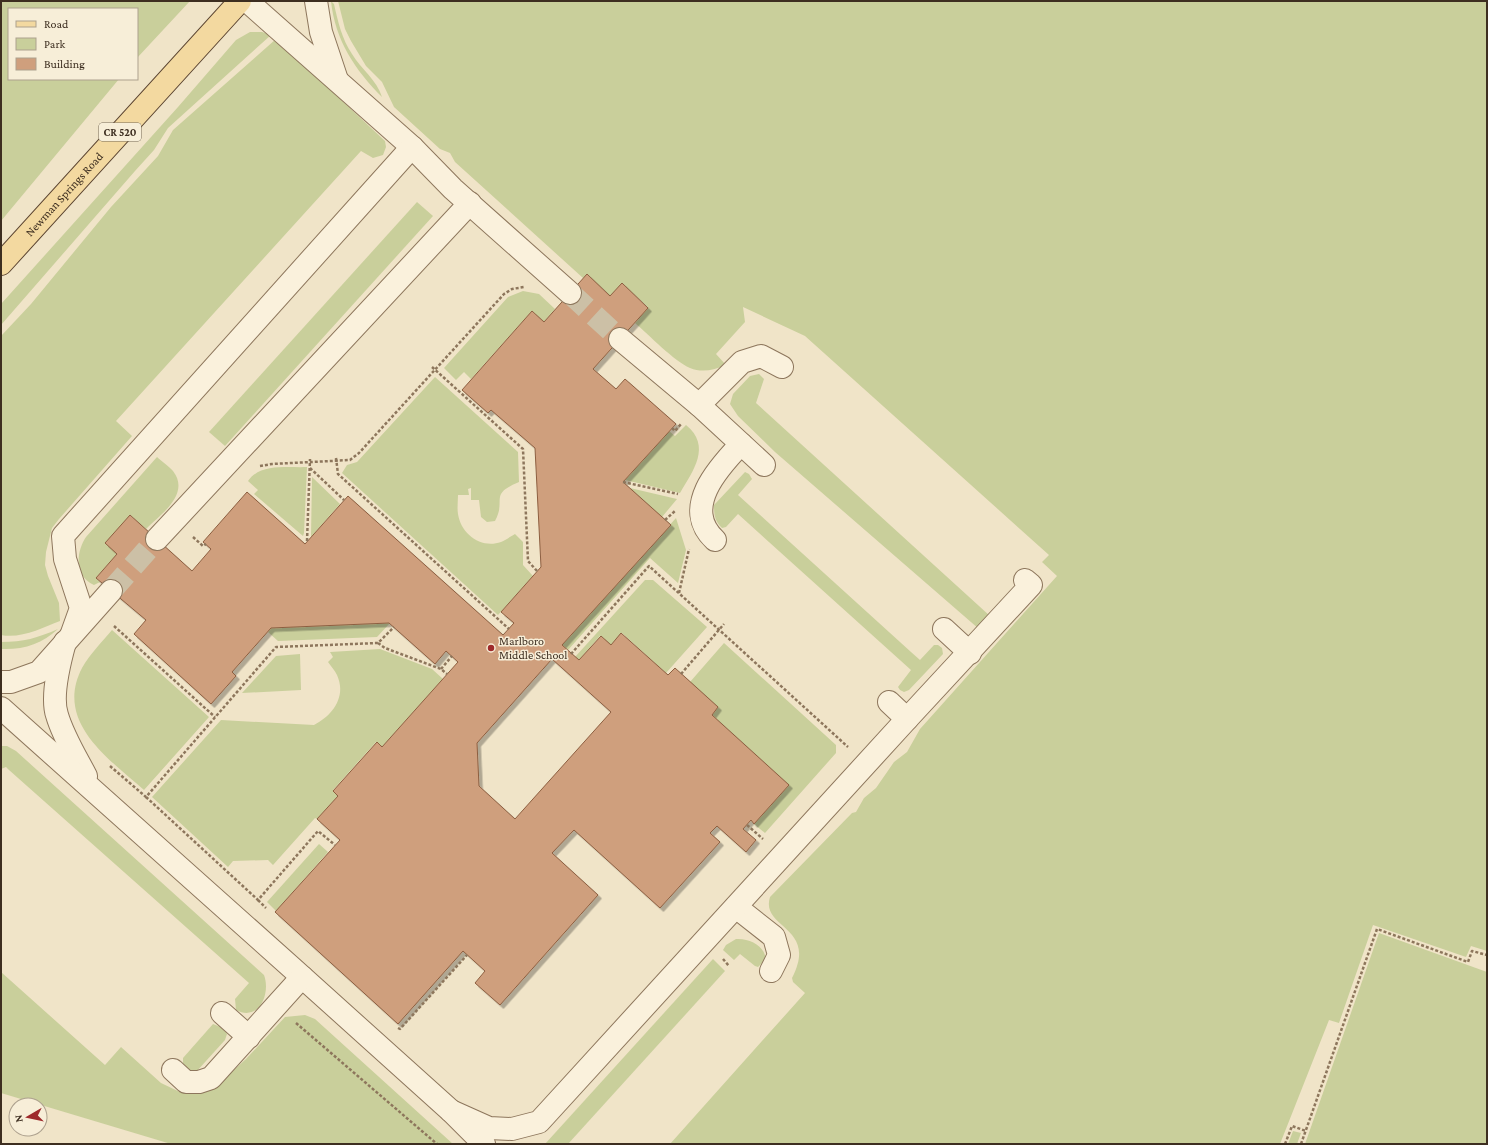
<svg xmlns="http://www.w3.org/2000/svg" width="1488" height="1145" font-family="'Crimson Pro',serif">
<defs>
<filter id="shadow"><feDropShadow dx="3.5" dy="3.5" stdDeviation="0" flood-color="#0004"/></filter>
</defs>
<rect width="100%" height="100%" fill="#f0e4c8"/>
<g fill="#c9cf9b">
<path d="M1 1H190L137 58V9H9V79H119L1 221Z"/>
<path d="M331 1 334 4C338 22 342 39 352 54 361 69 377 80 382 97 355 70 335 40 331 1Z"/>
<path d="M338 1H1487V951L1471 946 1466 957 1373 925 1339 1023 1329 1020 1280 1144H670L805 993 793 982 792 978C819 926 760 929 770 897L852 813 856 812 864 798 876 788 894 762 907 752 920 729 1057 576 1042 562 1049 555 805 336 743 307 745 322 716 354 726 365C714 370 702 373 690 368 674 361 649 335 635 323L648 307 622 284 610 296 587 275 583 278 455 162 450 153 440 149 394 107 382 82 366 66 351 41 345 29Z"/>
<path d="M250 32H262L271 35 168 128 154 150 135 171 1 325V304L178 107 236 40Z"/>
<path d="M276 39 385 141 386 147 383 155 373 158 361 151 116 421 132 436 59 519 52 528 46 552 45 565 48 576 59 603 60 621C42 628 21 639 1 635V336L31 304 111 207 158 156 173 130Z"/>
<path d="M417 202 433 216 225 446 209 432Z"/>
<path d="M523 291 539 294 555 309 544 322 532 311 471 379 464 372 456 380 444 368 508 297Z"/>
<path d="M759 374 764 379 756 403 990 616 979 629 775 452 738 416 730 404 733 394 750 376Z"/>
<path d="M435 377 518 452 519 482C488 495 507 499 495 521L487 522 481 517 479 500H471V488L468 489 469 495H458C458 501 457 508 458 514 461 534 481 549 501 542 506 540 511 536 515 534L523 542V565L533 576 498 615 342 473 347 465 357 462Z"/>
<path d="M686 425C712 446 693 471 680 493L625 480 669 431 675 436Z"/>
<path d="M157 457C162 462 169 466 173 471 191 494 160 515 146 529L130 515 117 554 96 578 100 582 94 585C74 576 76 552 86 537Z"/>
<path d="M307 467 304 533 303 536 254 494 258 490 248 481C260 463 288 468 307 467Z"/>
<path d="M745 472 749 474 752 479 738 495 911 652 920 660 934 645H938L942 648 943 654 909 690 904 692 900 690 898 687 911 670 738 514 726 527 722 528C715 521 714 516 714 505Z"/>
<path d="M312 477 340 504 311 537Z"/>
<path d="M630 488 677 499 662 517Z"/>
<path d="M676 518 686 550 678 583 650 558 568 650 562 645Z"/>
<path d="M645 580H653L707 627 666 673 622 633 611 645 600 636 579 660 575 657Z"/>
<path d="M389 623H390L377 637 278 641 268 632 271 628Z"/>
<path d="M58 629C42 644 23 650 1 649V642C24 642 37 638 58 629Z"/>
<path d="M112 630 209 717 144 790C109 759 54 722 82 668 90 654 102 642 112 630Z"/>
<path d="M724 643 836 745V753L765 833 754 824 789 785 712 715 718 707 690 682Z"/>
<path d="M380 649 432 669 443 679 382 747 376 742 333 790 338 796 317 819 315 818 273 865 268 860 233 861 228 867 152 797 221 720 314 725C332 716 347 697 337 675 335 671 331 666 328 662L333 657 330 652Z"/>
<path d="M300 654 301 690 242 693 276 656Z"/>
<path d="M1 746H7L16 751 264 975C271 994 259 1022 236 1010L235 999 249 983 9 770 6 767 1 769Z"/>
<path d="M319 844 328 852 276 911 267 902Z"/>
<path d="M1379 933 1487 972V1144H1305Z"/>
<path d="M736 939C749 938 764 945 766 959L758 967 755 966 740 954 734 960 723 950 726 945Z"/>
<path d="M713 959 725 971 568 1144H545Z"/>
<path d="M1 972 105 1065 121 1047 161 1083 182 1093 213 1089 246 1059 285 1017 305 1015 315 1019 453 1144H171L1 1093Z"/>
<path d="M213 1024 223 1028 227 1034 225 1040 196 1072H191L183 1063V1058Z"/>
<path d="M1293 1131 1301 1133 1297 1144H1288Z"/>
</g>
<path fill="#cf9f7d" stroke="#8d5f41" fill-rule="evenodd" filter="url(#shadow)" d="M587 274 610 296 622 283 648 308 593 369 616 389 625 379 676 424 623 482 671 525 562 645 579 660 601 636 611 645 621 633 668 675 675 668 718 707 712 715 789 785 754 824 751 820 743 829 756 840 746 852 717 826 710 833 720 842 660 908 574 830 552 853 598 895 500 1005 475 983 485 971 463 951 398 1024 275 912 340 840 317 819 338 796 333 791 377 742 382 747 458 662 446 651 435 664 389 623 271 628 232 672 236 676 211 704 134 634 146 620 96 578 117 554 105 543 130 515 192 571 211 549 203 542 247 492 305 544 348 496 503 635 514 623 501 612 541 567 535 448 491 410 488 413 462 390 532 311 544 322ZM552 659 611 712 515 819 479 786 477 743Z"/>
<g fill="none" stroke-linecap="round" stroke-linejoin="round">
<g stroke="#ccc0a6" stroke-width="22" stroke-dasharray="22 11" stroke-linecap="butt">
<path d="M570 293 620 339"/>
<path d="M111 591 157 539"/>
</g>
<defs>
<g id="minor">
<path d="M247 1 412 147 453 189 570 293"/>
<path d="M316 1 321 32 336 77"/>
<path d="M620 339 699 405 764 465"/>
<path d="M699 405 742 362 761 356 782 367"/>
<path d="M157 539 470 203"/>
<path d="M715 540C681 508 718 468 741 444"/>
<path d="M944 629 970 653"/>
<path d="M72 633 81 608 65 559 63 536 412 147"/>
<path d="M65 642C60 660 51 697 57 715 63 736 76 757 86 776"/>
<path d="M1 682H11L39 672 111 591"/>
<path d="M889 702 907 719"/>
<path d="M1 708 291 967 451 1111 484 1144"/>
<path d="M736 907 774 937 779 955 771 971"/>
<path d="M222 1013 249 1037"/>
<path d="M173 1070 186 1082H199L211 1078 302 977"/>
<path d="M451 1111 489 1128 512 1129 539 1122 907 719 1031 585 1025 580"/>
</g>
<g id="major">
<path id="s1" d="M1 264 240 1"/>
</g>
</defs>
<use href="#minor" stroke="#8d765c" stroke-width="24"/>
<use href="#major" stroke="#5b4430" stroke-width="24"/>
<g stroke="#8d765c" stroke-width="2.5" stroke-dasharray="3 2" stroke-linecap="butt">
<path d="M432 367 523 449 528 561 537 571"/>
<path d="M672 428 675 431 681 424"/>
<path d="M336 458 338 474 509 629"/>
<path d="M260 466 272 464 350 460 359 453 504 294 512 289 524 287"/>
<path d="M310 468 344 500"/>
<path d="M623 482 678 494"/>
<path d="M665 520 675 511"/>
<path d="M193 537 203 546 206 544"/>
<path d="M307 541 310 459"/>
<path d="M679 593 689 549"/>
<path d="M114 626 215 717"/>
<path d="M378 643 385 648 441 669 447 674"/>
<path d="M571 654 649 566 848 747"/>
<path d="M441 669 452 656"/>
<path d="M681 674 724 624"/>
<path d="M110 766 146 797 276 647 378 643 394 627"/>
<path d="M146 797 258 900 318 831 335 845"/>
<path d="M747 825 763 839"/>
<path d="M258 900 266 908"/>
<path d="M723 959 729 966"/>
<path d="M296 1023 437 1144"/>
<path d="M398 1028 400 1029 467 955"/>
<path d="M1285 1144 1292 1126 1306 1131"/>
<path d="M1301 1144 1377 929 1468 962 1472 951 1487 955"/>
</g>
<use href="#minor" stroke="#faf1dc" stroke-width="22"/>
<use href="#major" stroke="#f3d9a0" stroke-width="22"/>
</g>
<circle fill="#9e2a2b" stroke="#f7eed8" stroke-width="1.5" cx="491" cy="648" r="4"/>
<g text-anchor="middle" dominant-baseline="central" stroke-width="3" stroke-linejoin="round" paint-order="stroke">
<rect fill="#f7eed8" stroke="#756857" stroke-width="1" x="99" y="123" width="42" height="18" rx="3"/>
<g font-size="11" font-weight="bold" fill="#3d2e20">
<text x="120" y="132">CR 520</text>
</g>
<g font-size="12" fill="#3d2e20" stroke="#f7eed8">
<text stroke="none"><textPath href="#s1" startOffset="94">Newman Springs Road</textPath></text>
</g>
<g font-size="12" fill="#3d2e20" stroke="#f7eed8" text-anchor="start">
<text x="499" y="641">Marlboro<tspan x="499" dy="14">Middle School</tspan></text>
</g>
</g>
<rect width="1488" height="1145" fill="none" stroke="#3d2e20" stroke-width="4"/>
<rect x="8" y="8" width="130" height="72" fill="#f7eed8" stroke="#ada18e"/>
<rect x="16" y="21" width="20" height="6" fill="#f3d9a0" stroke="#ada18e"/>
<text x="44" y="28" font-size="12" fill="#3d2e20">Road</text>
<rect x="16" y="38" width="20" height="12" fill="#c9cf9b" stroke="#ada18e"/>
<text x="44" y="48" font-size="12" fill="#3d2e20">Park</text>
<rect x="16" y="58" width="20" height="12" fill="#cf9f7d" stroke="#ada18e"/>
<text x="44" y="68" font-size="12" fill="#3d2e20">Building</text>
<g transform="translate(28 1117) rotate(261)"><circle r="19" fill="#f7eed8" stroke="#ada18e"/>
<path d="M0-3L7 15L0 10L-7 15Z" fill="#9e2a2b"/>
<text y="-6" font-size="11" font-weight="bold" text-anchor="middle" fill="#3d2e20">N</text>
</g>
</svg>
